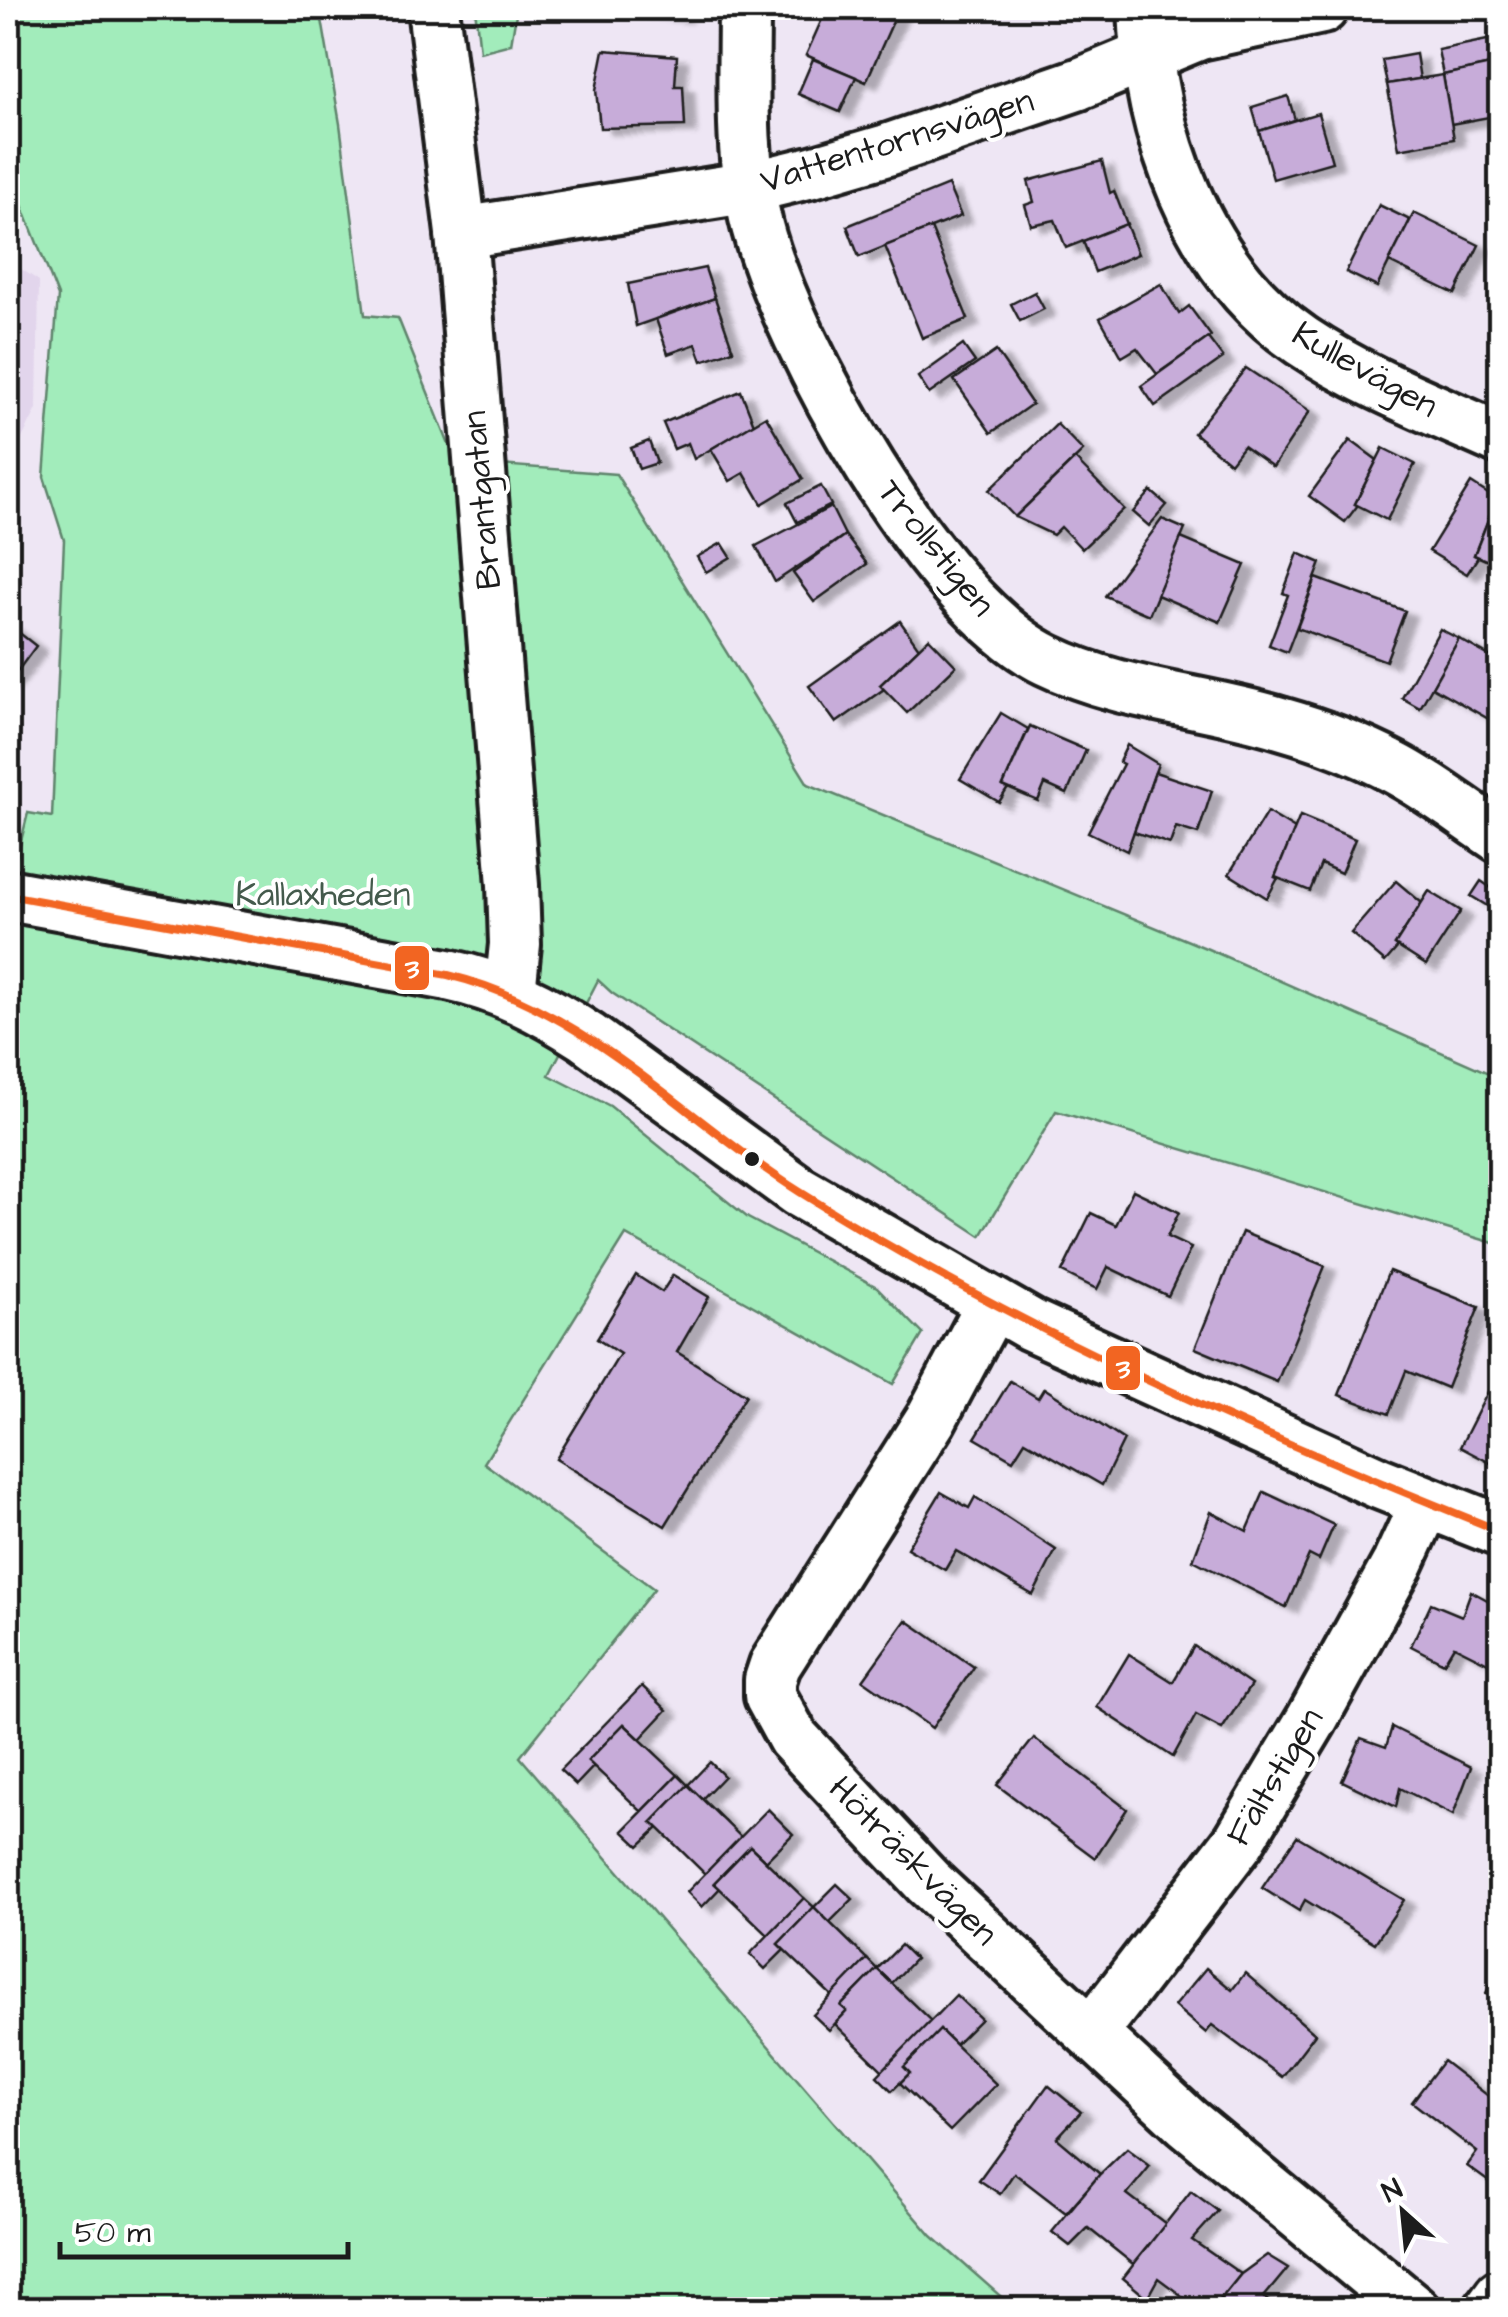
<svg xmlns="http://www.w3.org/2000/svg" width="1508" height="2317" font-family="'Architects Daughter',sans-serif">
<defs>
<filter id="shadow"><feDropShadow dx="11" dy="6" stdDeviation="2.5" flood-color="#0004"/></filter>
</defs>
<rect width="100%" height="100%" fill="#eee6f4"/>
<filter id="ink" filterUnits="userSpaceOnUse"><feTurbulence type="fractalNoise" baseFrequency=".01" numOctaves="2"/><feDisplacementMap in="SourceGraphic" scale="20" xChannelSelector="R" yChannelSelector="G"/><feConvolveMatrix kernelMatrix="1 2 1 2 8 2 1 2 1" color-interpolation-filters="sRGB"/></filter>
<g filter="url(#ink)">
<path fill="#e2d5ec" d="M8 260 39 281 37 409 8 466Z"/>
<g fill="#a2ecbb" stroke="#5f846c" stroke-width="2.5">
<path d="M8 8H320L340 124 365 315 398 318 517 614 501 465 616 474 808 784 1208 949 1500 1078V1245L1056 1111 981 1236 612 993 598 980 549 1075 610 1106 748 1218 877 1287 923 1334 893 1384 626 1235 484 1463 654 1589 520 1757 932 2236 1015 2309H8V894L28 813 52 817 64 540 44 477 58 296 14 185 8 183Z"/>
<path d="M475 8H517L511 44 480 52Z"/>
</g>
<g fill="#c7acd9" stroke="#1c1c1c" stroke-width="2.5" filter="url(#shadow)">
<path d="M637 8H681L680 16 637 10Z"/>
<path d="M827 8H899L866 82 806 55Z"/>
<path d="M1497 38 1500 63 1443 75 1438 50Z"/>
<path d="M604 50 677 56 675 86H683L685 126 600 128 596 90Z"/>
<path d="M1416 54 1420 79 1387 84 1382 60Z"/>
<path d="M813 59 856 77 840 112 798 94Z"/>
<path d="M1500 63V115L1451 124 1443 75Z"/>
<path d="M1443 75 1454 139 1399 149 1387 84Z"/>
<path d="M1288 96 1295 120 1259 131 1252 107Z"/>
<path d="M1318 113 1332 162 1273 179 1259 131Z"/>
<path d="M1102 161 1110 193 1114 191 1127 224 1066 248 1055 220 1031 225 1025 205 1034 202 1028 181Z"/>
<path d="M948 185 961 216 859 257 847 226Z"/>
<path d="M1379 205 1410 220 1377 287 1346 272Z"/>
<path d="M1414 213 1479 245 1455 294 1389 262Z"/>
<path d="M1126 224 1138 254 1095 272 1083 241Z"/>
<path d="M931 228 968 319 922 338 885 246Z"/>
<path d="M705 268 715 298 636 326 628 284Z"/>
<path d="M1161 284 1179 314 1189 306 1211 336 1157 374 1137 348 1122 357 1100 318Z"/>
<path d="M1035 292 1044 309 1020 321 1011 304Z"/>
<path d="M715 298 733 350 702 361 696 344 668 354 656 319Z"/>
<path d="M1208 338 1223 358 1155 406 1141 386Z"/>
<path d="M963 345 975 362 929 394 918 377Z"/>
<path d="M996 351 1032 404 991 433 954 380Z"/>
<path d="M1246 368 1310 411 1273 467 1243 446 1230 463 1194 433Z"/>
<path d="M741 391 754 424 694 459 688 443 674 449 663 423Z"/>
<path d="M766 416 803 479 762 504 744 473 730 481 711 449Z"/>
<path d="M1057 424 1083 451 1015 517 989 490Z"/>
<path d="M1350 440 1377 460 1355 504 1358 505 1345 522 1309 496Z"/>
<path d="M649 441 657 463 639 469 631 448Z"/>
<path d="M1383 448 1415 464 1387 520 1355 504Z"/>
<path d="M1075 459 1124 509 1082 549 1061 527 1053 535 1015 517Z"/>
<path d="M1471 483 1496 499 1474 555 1478 557 1467 574 1429 551Z"/>
<path d="M821 486 831 505 797 522 787 503Z"/>
<path d="M1151 491 1167 505 1149 526 1133 512Z"/>
<path d="M1498 495 1500 496V566L1474 555Z"/>
<path d="M831 507 845 535 775 582 756 546Z"/>
<path d="M1162 519 1185 529 1149 615 1105 596Z"/>
<path d="M845 535 867 564 814 602 793 573Z"/>
<path d="M1181 538 1245 565 1220 622 1157 595Z"/>
<path d="M722 543 731 557 706 572 697 557Z"/>
<path d="M1298 553 1321 563 1287 652 1269 645 1288 595 1283 593Z"/>
<path d="M1316 578 1405 611 1386 661 1297 628Z"/>
<path d="M900 621 919 648 880 685 884 689 836 723 809 686Z"/>
<path d="M8 624 36 646 8 684Z"/>
<path d="M1440 629 1459 639 1420 708 1402 698Z"/>
<path d="M929 638 956 666 907 713 880 685Z"/>
<path d="M1459 639 1500 662V711L1494 722 1432 687Z"/>
<path d="M1001 713 1028 729 1003 786 1008 788 999 802 960 779Z"/>
<path d="M1030 726 1086 750 1067 794 1045 784 1038 801 1003 786Z"/>
<path d="M1127 745 1158 764 1127 851 1088 832 1123 764 1119 762Z"/>
<path d="M1155 772 1212 791 1198 834 1176 827 1170 844 1134 832Z"/>
<path d="M1267 812 1295 829 1275 877 1278 878 1267 898 1229 874Z"/>
<path d="M1300 816 1355 839 1341 873 1321 864 1310 891 1275 877Z"/>
<path d="M1396 881 1422 903 1395 945 1398 947 1385 962 1351 933Z"/>
<path d="M1481 881 1500 894 1494 910 1471 896Z"/>
<path d="M1429 891 1461 911 1426 965 1395 945Z"/>
<path d="M1133 1190 1179 1212 1167 1237 1191 1248 1168 1296 1108 1267 1097 1289 1062 1272 1091 1213 1116 1225Z"/>
<path d="M1242 1232 1325 1266 1277 1382 1195 1348Z"/>
<path d="M1389 1271 1479 1307 1447 1388 1406 1371 1389 1414 1339 1395Z"/>
<path d="M636 1275 662 1292 673 1275 709 1297 677 1352 746 1395 665 1526 556 1459 620 1354 597 1339Z"/>
<path d="M1500 1368V1468L1460 1447Z"/>
<path d="M1010 1381 1038 1398 1044 1388 1124 1440 1102 1485 1025 1441 1013 1460 975 1438Z"/>
<path d="M941 1492 969 1508 975 1497 1056 1550 1033 1595 956 1551 945 1570 907 1548Z"/>
<path d="M1264 1492 1334 1525 1319 1560 1309 1555 1286 1607 1193 1560 1211 1512 1247 1531Z"/>
<path d="M1471 1591 1500 1607V1669L1454 1646 1444 1663 1411 1646 1431 1603 1462 1616Z"/>
<path d="M906 1620 974 1667 932 1728 863 1680Z"/>
<path d="M1194 1646 1251 1685 1222 1729 1196 1715 1173 1757 1097 1707 1129 1654 1173 1682Z"/>
<path d="M642 1686 667 1710 640 1739 624 1724 588 1761 594 1766 576 1785 560 1770Z"/>
<path d="M624 1724 678 1775 642 1812 588 1761Z"/>
<path d="M1392 1727 1471 1767 1453 1815 1400 1788 1396 1807 1342 1781 1361 1738 1386 1747Z"/>
<path d="M1034 1738 1127 1809 1095 1858 997 1785Z"/>
<path d="M710 1762 724 1776 702 1799 688 1785Z"/>
<path d="M678 1775 688 1785 652 1822 658 1828 639 1846 623 1831Z"/>
<path d="M688 1785 741 1837 705 1874 652 1822Z"/>
<path d="M768 1809 793 1834 766 1861 750 1846 714 1883 720 1888 702 1907 687 1892Z"/>
<path d="M1297 1836 1404 1900 1375 1943 1305 1900 1299 1911 1262 1888Z"/>
<path d="M750 1846 804 1898 768 1935 714 1883Z"/>
<path d="M837 1884 853 1899 829 1923 814 1907Z"/>
<path d="M804 1898 814 1907 778 1944 784 1950 765 1969 750 1954Z"/>
<path d="M814 1907 867 1959 832 1996 778 1944Z"/>
<path d="M901 1945 915 1959 892 1983 877 1969Z"/>
<path d="M867 1959 877 1969 841 2006 847 2011 829 2030 813 2015Z"/>
<path d="M1206 1968 1232 1990 1245 1973 1315 2034 1282 2077 1212 2025 1206 2033 1174 2006Z"/>
<path d="M1500 1968V2002L1486 1993Z"/>
<path d="M877 1969 931 2021 883 2071 835 2024 847 2011 841 2006Z"/>
<path d="M956 1995 981 2019 955 2045 940 2030 904 2067 910 2073 892 2091 877 2076Z"/>
<path d="M940 2030 996 2084 950 2131 900 2083 910 2073 904 2067Z"/>
<path d="M1443 2061 1500 2105V2166L1489 2182 1467 2166 1477 2152 1412 2102Z"/>
<path d="M1048 2085 1081 2112 1057 2138 1100 2174 1066 2213 1014 2173 1000 2194 979 2180Z"/>
<path d="M1127 2148 1150 2166 1127 2194 1166 2224 1133 2264 1088 2228 1070 2246 1052 2232 1100 2174Z"/>
<path d="M1191 2191 1218 2211 1192 2240 1241 2274 1212 2310H1201L1158 2278 1147 2298 1123 2278Z"/>
<path d="M1267 2255 1288 2268 1264 2297 1281 2310H1212L1241 2274Z"/>
</g>
<g fill="none" stroke-linecap="round" stroke-linejoin="round">
<defs>
<g id="minor">
<path d="M433 8 461 233 513 885 515 944 510 993"/>
<path d="M744 8C744 79 739 156 757 226 789 348 932 604 1047 660 1121 696 1202 699 1280 723 1319 734 1357 748 1393 767 1430 786 1465 814 1500 837"/>
<path d="M1144 8C1148 131 1196 269 1302 341 1363 382 1434 409 1500 439"/>
<path d="M461 233 751 187 812 172 887 150 1079 84 1200 34 1322 8"/>
<path d="M8 895 448 975C500 986 543 1008 587 1037L798 1191 1031 1325 1379 1483 1500 1531"/>
<path d="M992 1304 931 1419 775 1665 770 1680V1696L793 1738 928 1882 1187 2122 1414 2310"/>
<path d="M1093 2031 1239 1841 1312 1719 1398 1563 1426 1502"/>
<path d="M1489 2310 1500 2295"/>
</g>
</defs>
<use href="#minor" stroke="#1c1c1c" stroke-width="58"/>
<use href="#minor" stroke="#fff" stroke-width="50"/>
<defs>
<path id="bus-1" d="M8 895 448 975C586 1008 683 1118 800 1192 1018 1330 1261 1436 1500 1531"/>
</defs>
<use href="#bus-1" stroke="#fff" stroke-width="15"/>
<use href="#bus-1" stroke="#f26522" stroke-width="8"/>
</g>
</g>
<circle fill="#1c1c1c" stroke="#fff" stroke-width="4" cx="752" cy="1159" r="9"/>
<g text-anchor="middle" dominant-baseline="central" stroke-width="8" stroke-linejoin="round" paint-order="stroke">
<g font-size="35" fill="#1c1c1c" stroke="#fff">
<text transform="translate(897 141) rotate(-17)">Vattentornsvägen</text>
<text transform="translate(1365 370) rotate(29)">Kullevägen</text>
<text transform="translate(482 500) rotate(-95)">Brantgatan</text>
<text transform="translate(936 548) rotate(51)">Trollstigen</text>
<text transform="translate(1275 1777) rotate(-59)">Fältstigen</text>
<text transform="translate(913 1861) rotate(45)">Höträskvägen</text>
</g>
<g font-size="35" fill="#445a4c" stroke="#fff">
<text x="323" y="894">Kallaxheden</text>
</g>
</g>
<g stroke="#fff" stroke-width="4">
<rect x="393" y="944" width="38" height="48" rx="10" fill="#f26522"/>
<rect x="1104" y="1344" width="38" height="48" rx="10" fill="#f26522"/>
</g>
<g font-size="28" text-anchor="middle" font-weight="bold" fill="#fff">
<text x="412" y="978">3</text>
<text x="1123" y="1378">3</text>
</g>
<rect width="1508" height="2317" fill="none" stroke="#fff" stroke-width="40"/>
<rect x="20" y="20" width="1468" height="2277" fill="none" stroke="#1c1c1c" stroke-width="4" filter="url(#ink)"/>
<g transform="translate(1403 2212) rotate(333)" stroke="#ffffff" stroke-width="8" paint-order="stroke">
<path d="M0-8L18 38L0 25L-18 38Z" fill="#1c1c1c"/>
<text y="-15" font-size="28" font-weight="bold" text-anchor="middle" fill="#1c1c1c">N</text>
</g>
<path d="M60 2242v15h288v-15" fill="none" stroke="#1c1c1c" stroke-width="5"/>
<text x="75" y="2242" font-size="30" fill="#1c1c1c" stroke="#ffffff" stroke-width="8" paint-order="stroke">50 m</text>
</svg>
